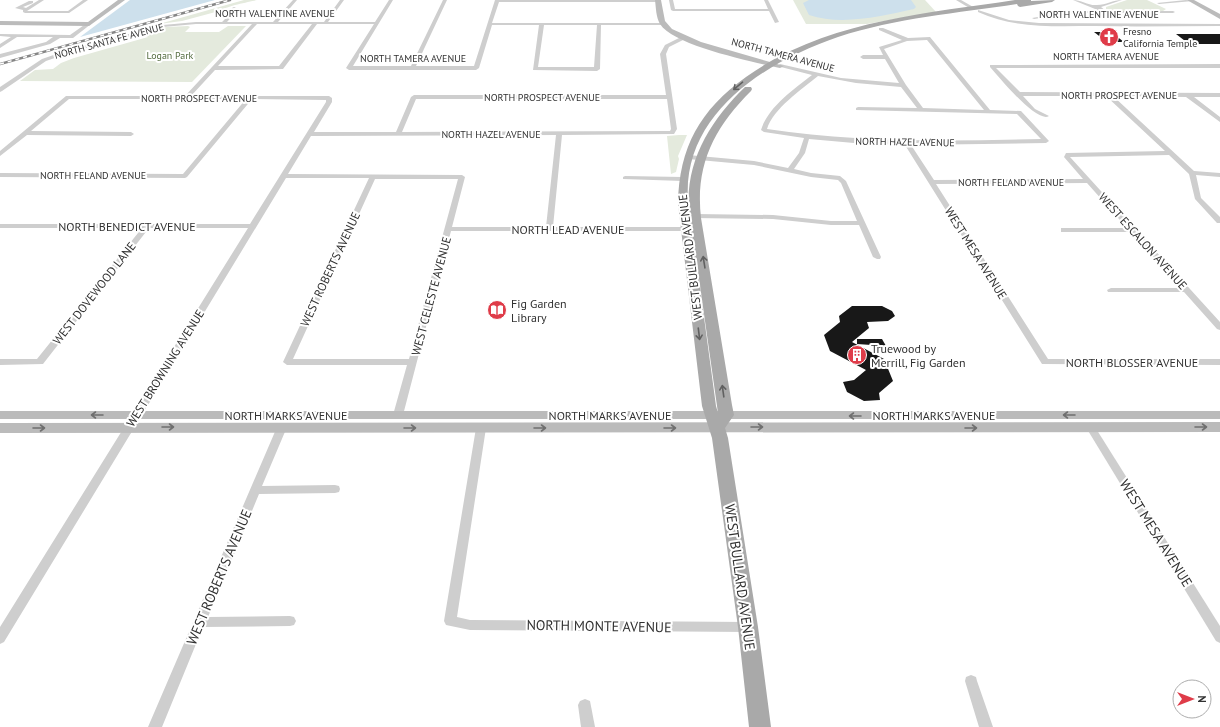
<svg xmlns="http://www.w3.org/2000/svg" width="1220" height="727" font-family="'PT Sans',sans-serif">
<rect width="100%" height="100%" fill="#fff"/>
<g fill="#e4eadd">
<path d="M244 0H257C250 2 226 6 223 10L182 21 159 24Z"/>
<path d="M793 0H925L936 12 867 24H806Z"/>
<path d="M1127 0H1147L1166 9 1163 11H1113L1106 9V7Z"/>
<path d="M188 26 190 27 185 32H219L228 26H246L192 82 20 81 35 70 53 69 61 63 74 58 148 37 142 34 143 32 167 27Z"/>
<path d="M679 135H687L678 156 679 159 676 172 671 174 667 136Z"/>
</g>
<g fill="#cde0ec">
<path d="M130 0H215L80 37Z"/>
<path d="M809 0H911L916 7 914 9C882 16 842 26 809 15L803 3Z"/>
</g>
<g fill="#181818">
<path d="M1094 32H1111L1124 42H1107Z"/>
<path d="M1176 34H1220V44H1189Z"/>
<path d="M852 306H882L892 311 895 316 888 321 867 322 869 328 852 342 884 359 893 381 879 393 880 400 864 401 847 392 843 382 854 380 866 370 830 351 824 335 840 322 839 316Z"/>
<path d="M857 339H882L886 346 857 344Z"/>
</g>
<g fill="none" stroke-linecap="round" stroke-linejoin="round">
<g fill="#cecece" fill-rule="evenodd">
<path d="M39 0H44L27 11H68L83 0H88L69 13H25L23 12V10L15 8 29 1H33V3L23 7 26 8Z"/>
<path d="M293 0H297L278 22H324L340 0H344L328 22H375L389 0H393L353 66H411L443 0H447L416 66H474L495 0H660L658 2H499L492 23H665V25H601L600 69 597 71 533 70 539 25H492L479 68 476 70H349L346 68 374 24H317L283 69 215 70 191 96H329L332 98V102L314 132H396L411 97 414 95H666L660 54 665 45 681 37H685V39L669 47 666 54 677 129 674 134 562 135 553 227H686L690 229 686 231H451L403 415 401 417H395L393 415 407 365H287L283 362 369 178H286L4 642 0 644V627L248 228H149L43 364 0 365V359H37L142 228H0V224H250L326 102V100L252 99 187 177 185 178 0 177V173L183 174 246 99H69L31 131 131 132 134 134 131 136 27 135 0 156V151L66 96H185L252 24H196L163 27 72 52 46 61 2 91 0 92V87L42 59 68 50 163 25 196 22H222L231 13 232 8 234 7 236 8 235 13 227 22H273ZM257 24H312L279 66H218ZM544 25H597L594 67H538ZM416 99H667L671 129 670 131 402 132ZM556 135 546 227H452L465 177 462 175 288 174 311 136ZM375 179H458L409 359H293Z"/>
<path d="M669 0H673L675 9H768L764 0H768L779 22 775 23 769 11H673L671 10Z"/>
<path d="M956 0H961L975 8 971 9Z"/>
<path d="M1073 0C1081 0 1089 6 1097 5 1106 5 1113 0 1122 0L1101 7 1106 11H1173L1175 12 1173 13H1073L1034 19 1032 18 1073 11H1100Z"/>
<path d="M1186 0 1193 1 1159 4 1157 3Z"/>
<path d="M978 10 1009 20 1039 23 1220 24V26C1178 26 1137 27 1095 26 1055 26 1016 29 978 12Z"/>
<path d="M87 23 91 24 73 38H60L50 44 0 58V54L46 42 53 37H17L0 48V44L11 37 0 36V34L70 35Z"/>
<path d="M879 28H883L908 38 930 37 990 110 1021 111 1049 141 1046 143 911 145 934 180 1083 179 1064 157 1066 153 1165 151 1106 96H1023L1035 109 1049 116C1037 124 999 77 990 67V65L1220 64V68H996L1020 92 1220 93V97H1194L1220 117V122L1186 97 1113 96 1194 171 1220 173V177L1196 175 1201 198 1220 217V223H1217L1195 199 1189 174 1169 155 1070 157 1220 322V330L1217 329 1184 292H1108L1107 290 1111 288H1180L1131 232H1061V228H1127L1087 183 936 184 1048 359H1220V365L1042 364 905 145 854 143 809 139 805 153 794 169 811 173 840 176 846 181 881 257 880 259H877L873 257 859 225H831L773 219 693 218V214H696L773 215 831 221H857L841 183 838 180 811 177 754 165 688 159 685 157 688 155 754 161 788 168 799 153 804 138 764 132 761 130C768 107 794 89 812 75L777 66 780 64 841 78 899 83 885 59H863L860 57 863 55H883L879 47 902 40 879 30ZM927 40 984 110 923 108 906 85 884 49 907 41ZM818 76 856 83 901 87 917 108 858 107 856 108V110L1017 114 1041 139C949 141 858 143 767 129 773 109 802 89 818 76Z"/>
<path d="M625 176 683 177 686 179 683 181 623 179V177Z"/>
<path d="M282 424 285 425 287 427 262 486 335 485 339 486 340 489 339 492 335 493 259 494 208 617 290 616 294 617 296 621 294 625 290 626 203 627 162 727H148L277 427 279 425Z"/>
<path d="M481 425 484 426 486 428 457 617 470 620 748 622 752 623 754 627 752 631 748 632 470 630 446 625 444 621 476 428 478 426Z"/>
<path d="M1092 426 1095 427 1220 626V643L1216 641 1087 429 1089 427Z"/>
<path d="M971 675 976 677 977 681 993 727H979L965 681 966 677Z"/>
<path d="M585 699 590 701 595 727H581L578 705 580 701Z"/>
</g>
<g fill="#bbb" fill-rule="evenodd">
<path d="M118 0H125L89 26 0 25V21L88 22Z"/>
<path d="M655 0H661L665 21 672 29 701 42 784 66 780 68C754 62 674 46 660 24 656 17 656 8 655 0Z"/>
<path d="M1187 0H1194L1220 14V19Z"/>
<rect x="0" y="411" width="1220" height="8"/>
<path d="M1220 422V432L0 433V423Z"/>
</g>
<path fill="#a9a9a9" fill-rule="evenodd" d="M1015 0H1031V1L1055 0 1052 2 1020 7 1018 6 1017 4C958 13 896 18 838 37 762 63 676 118 689 210 685 161 711 120 745 87H751L752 89 751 91C714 128 695 165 701 218L732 405 734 415 725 428 728 438 758 627 771 727H749L738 627 712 438 702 406 678 204C679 147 700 110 746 77 824 21 923 14 1015 0ZM693 236 718 413 716 406Z"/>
<defs>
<path id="rail" d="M0 64 230 0"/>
</defs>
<use href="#rail" stroke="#868686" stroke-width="2.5"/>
<use href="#rail" stroke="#fff" stroke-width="1.5" stroke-dasharray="4" stroke-linecap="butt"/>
</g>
<defs><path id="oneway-shaft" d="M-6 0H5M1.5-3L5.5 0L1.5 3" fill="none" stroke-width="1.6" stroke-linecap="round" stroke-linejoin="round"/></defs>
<g stroke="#616161">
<use href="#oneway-shaft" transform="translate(738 86) rotate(140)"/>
<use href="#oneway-shaft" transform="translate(704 262) rotate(-99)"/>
<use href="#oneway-shaft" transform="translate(699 334) rotate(83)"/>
<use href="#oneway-shaft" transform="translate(723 391) rotate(-98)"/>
</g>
<g stroke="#6f6f6f">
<use href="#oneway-shaft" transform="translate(97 415) rotate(-180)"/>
<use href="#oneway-shaft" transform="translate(1069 415) rotate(-180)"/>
<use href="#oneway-shaft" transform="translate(855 416) rotate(180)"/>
<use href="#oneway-shaft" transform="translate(168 427)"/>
<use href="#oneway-shaft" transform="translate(757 427)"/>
<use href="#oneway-shaft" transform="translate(1201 427)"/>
<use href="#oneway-shaft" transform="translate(39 428)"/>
<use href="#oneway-shaft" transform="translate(410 428)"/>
<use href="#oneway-shaft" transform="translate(540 428)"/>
<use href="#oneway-shaft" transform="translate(670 428)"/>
<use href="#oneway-shaft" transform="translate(971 428)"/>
</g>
<defs>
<symbol id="church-disc" viewBox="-11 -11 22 22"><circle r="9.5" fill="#df3c49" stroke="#fff"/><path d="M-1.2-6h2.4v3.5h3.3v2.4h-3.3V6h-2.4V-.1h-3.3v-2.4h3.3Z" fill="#fff"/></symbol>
<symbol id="library-disc" viewBox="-11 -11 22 22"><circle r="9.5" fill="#df3c49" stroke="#fff"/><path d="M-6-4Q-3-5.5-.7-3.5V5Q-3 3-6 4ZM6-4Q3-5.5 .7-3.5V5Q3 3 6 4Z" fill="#fff"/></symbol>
<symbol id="building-disc" viewBox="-11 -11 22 22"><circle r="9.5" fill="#df3c49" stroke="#fff"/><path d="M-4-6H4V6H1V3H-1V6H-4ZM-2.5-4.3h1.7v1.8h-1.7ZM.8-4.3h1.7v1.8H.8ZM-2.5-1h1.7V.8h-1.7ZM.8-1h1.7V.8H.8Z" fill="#fff"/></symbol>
</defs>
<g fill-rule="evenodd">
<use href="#church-disc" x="1098" y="26" width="22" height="22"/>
<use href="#library-disc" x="486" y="299" width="22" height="22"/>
<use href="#building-disc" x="846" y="344" width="22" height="22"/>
</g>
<g text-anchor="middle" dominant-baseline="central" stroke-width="4" stroke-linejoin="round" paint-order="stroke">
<g font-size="10" fill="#313131" stroke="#fff">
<text x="275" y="13">NORTH VALENTINE AVENUE</text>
<text x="1099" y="14">NORTH VALENTINE AVENUE</text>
<text transform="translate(109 41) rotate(-15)">NORTH SANTA FE AVENUE</text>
<text transform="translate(783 55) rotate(15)">NORTH TAMERA AVENUE</text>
<text x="1106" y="56">NORTH TAMERA AVENUE</text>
<text x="413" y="58">NORTH TAMERA AVENUE</text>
<text x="1119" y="95">NORTH PROSPECT AVENUE</text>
<text x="542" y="97">NORTH PROSPECT AVENUE</text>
<text x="199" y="98">NORTH PROSPECT AVENUE</text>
<text x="491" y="134">NORTH HAZEL AVENUE</text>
<text transform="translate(905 142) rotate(1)">NORTH HAZEL AVENUE</text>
<text x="93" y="175">NORTH FELAND AVENUE</text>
<text x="1011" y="182">NORTH FELAND AVENUE</text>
</g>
<g font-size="10" fill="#313131" stroke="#fff" text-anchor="start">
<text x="1123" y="31">Fresno<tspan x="1123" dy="12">California Temple</tspan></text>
</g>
<g font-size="10" fill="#546c3f" stroke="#fff">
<text x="170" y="55">Logan Park</text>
</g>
<g font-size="12" fill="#313131" stroke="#fff">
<text x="127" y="226">NORTH BENEDICT AVENUE</text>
<text x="568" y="229">NORTH LEAD AVENUE</text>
<text transform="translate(1143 241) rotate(48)">WEST ESCALON AVENUE</text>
<text transform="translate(976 253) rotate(58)">WEST MESA AVENUE</text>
<text transform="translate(690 257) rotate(-97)">WEST BULLARD AVENUE</text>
<text transform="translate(330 269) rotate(-65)">WEST ROBERTS AVENUE</text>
<text transform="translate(94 293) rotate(-52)">WEST DOVEWOOD LANE</text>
<text transform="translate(431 296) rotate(-75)">WEST CELESTE AVENUE</text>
<text x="1132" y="362">NORTH BLOSSER AVENUE</text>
<text transform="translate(165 368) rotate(-58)">WEST BROWNING AVENUE</text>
<text x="286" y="415">NORTH MARKS AVENUE</text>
<text x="610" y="415">NORTH MARKS AVENUE</text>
<text x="934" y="415">NORTH MARKS AVENUE</text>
</g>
<g font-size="12" fill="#313131" stroke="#fff" text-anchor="start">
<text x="511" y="303">Fig Garden<tspan x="511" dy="14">Library</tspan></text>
<text x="871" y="348">Truewood by<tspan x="871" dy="14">Merrill, Fig Garden</tspan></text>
</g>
<g font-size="14" fill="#313131" stroke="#fff">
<text transform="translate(1156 533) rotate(58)">WEST MESA AVENUE</text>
<text transform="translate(219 577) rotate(-67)">WEST ROBERTS AVENUE</text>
<text transform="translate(740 577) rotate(82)">WEST BULLARD AVENUE</text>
<text transform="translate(599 626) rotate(1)">NORTH MONTE AVENUE</text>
</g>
</g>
<g transform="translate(1192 699) rotate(90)"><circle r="19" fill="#ffffff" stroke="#adadad"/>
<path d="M0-3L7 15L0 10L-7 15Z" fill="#df3c49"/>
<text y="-6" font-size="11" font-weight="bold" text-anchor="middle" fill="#313131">N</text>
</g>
</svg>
